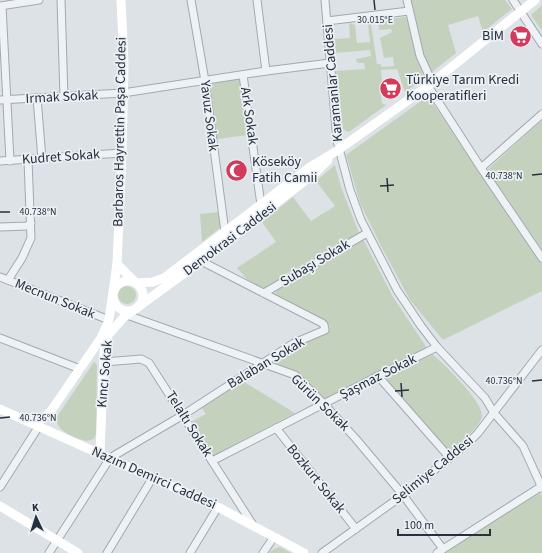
<svg xmlns="http://www.w3.org/2000/svg" width="542" height="553" font-family="'Source Sans 3',sans-serif">
<rect width="100%" height="100%" fill="#dde2e7"/>
<g fill="#c4d2bd">
<path d="M410 0H505L512 9 483 32 478 16 448 25 456 53 432 72 422 52Z"/>
<path d="M542 5V31L531 15Z"/>
<path d="M406 17 424 79 405 92 397 69 381 70 383 91H380L382 103 386 105 349 132C343 130 340 126 339 120L336 71 365 69 364 63H357L356 59 371 56 370 50 335 53 334 39 350 38 349 23 355 25 357 43 370 42 368 24 371 23 377 64H381V67L394 66 393 57 384 58 380 38 392 32 391 29 379 30 378 20Z"/>
<path d="M237 79 241 81 248 135 217 139 210 88 212 83Z"/>
<path d="M428 96 542 264V291L443 340 410 300 381 246 360 203 346 155Z"/>
<path d="M542 120V250L487 170Z"/>
<path d="M335 165 341 187 359 233 280 277 281 279 265 288 250 283 237 268 276 242 262 222 293 197 311 221 335 206 316 181Z"/>
<path d="M218 212 221 227 202 242 200 214Z"/>
<path d="M363 239 393 297 427 348 325 399 298 372 270 361 303 341 327 332 330 326 275 294 279 287Z"/>
<circle cx="127" cy="295" r="9"/>
<path d="M431 353C443 363 485 403 482 417 478 429 462 440 454 449L449 451 384 379 385 376Z"/>
<path d="M94 362 97 365 96 434 94 439 87 441C76 439 56 431 56 418Z"/>
<path d="M241 380 295 413 211 457 191 422 206 414 200 406Z"/>
<path d="M539 490 542 496V553H442Z"/>
<path d="M280 547 291 553H269L274 549Z"/>
</g>
<g fill="none" stroke-linecap="round" stroke-linejoin="round">
<defs>
<g id="street">
<path d="M61 0 64 97"/>
<path d="M191 0 205 81 225 232"/>
<path d="M257 0 266 71"/>
<path d="M325 0 337 141 350 190 361 220 397 290 421 326 437 347 485 398 494 413 523 446 542 488"/>
<path d="M407 0 420 56 432 82"/>
<path d="M513 0 542 44"/>
<path d="M0 6 39 0"/>
<path d="M2 6 10 161"/>
<path d="M327 21 409 11"/>
<path d="M243 75 261 205"/>
<path d="M428 86 481 168 542 258"/>
<path d="M37 98 42 159"/>
<path d="M0 100 123 93 266 71 330 63"/>
<path d="M0 161 122 153"/>
<path d="M481 168 542 114"/>
<path d="M0 227 27 226 31 223"/>
<path d="M0 277 109 320"/>
<path d="M8 280 22 258 31 238 28 160"/>
<path d="M264 293 367 233"/>
<path d="M127 315 295 375 324 404 356 439 403 495 443 549"/>
<path d="M0 338 80 369"/>
<path d="M104 362 141 359 149 363 253 525"/>
<path d="M378 376 450 458"/>
<path d="M276 428 356 529"/>
<path d="M212 461 378 376 437 347"/>
<path d="M0 487 39 426"/>
<path d="M49 553 110 458 183 415 294 343 325 330 324 325 322 323 201 261"/>
<path d="M107 553 153 477"/>
<path d="M190 553 218 507"/>
<path d="M263 553 274 537"/>
<path d="M322 553 403 495 467 444 478 433 542 350"/>
<path d="M437 553 542 486"/>
</g>
</defs>
<use href="#street" stroke="#a2a9b1" stroke-width="9"/>
<use href="#street" stroke="#eff2f5" stroke-width="7"/>
<g stroke="#fff" stroke-width="9">
<path d="M117 264 136 283 153 282 164 278 310 167 338 150 428 86 535 0"/>
<circle cx="128" cy="296" r="15"/>
<path d="M0 409 218 507 304 553"/>
<path d="M30 422 42 419 51 411 101 338 109 320 117 264 122 153 124 64 121 0"/>
<path d="M100 453 104 352 108 335 124 317 201 261 315 173 328 160"/>
<path d="M0 506 78 553"/>
</g>
</g>
<path fill="none" stroke="#26303e" stroke-width="1.5" d="M374 0 375 10M532 175 542 174M387 178 388 192M380 186 394 185M0 212H10M532 381 542 380M401 383 402 397M395 391 409 390M0 418 10 417"/>
<defs>
<symbol id="supermarket-disc" viewBox="-11 -11 22 22"><circle r="9.5" fill="#d33b5d" stroke="#ecf0f5"/><path d="M-6-5.5h2.5l.6 2H6L4.5 2H-2.5L-4.4-4H-6ZM-1.5 3.2a1.3 1.3 0 1 0 .1 0ZM3 3.2a1.3 1.3 0 1 0 .1 0Z" fill="#fff"/></symbol>
<symbol id="mosque-disc" viewBox="-11 -11 22 22"><circle r="9.5" fill="#d33b5d" stroke="#ecf0f5"/><path d="M3.5-4.9A6 6 0 1 0 3.5 4.9A5 5 0 1 1 3.5-4.9Z" fill="#fff"/></symbol>
</defs>
<g fill-rule="evenodd">
<use href="#supermarket-disc" x="508" y="24" width="25" height="25"/>
<use href="#supermarket-disc" x="378" y="76" width="25" height="25"/>
<use href="#mosque-disc" x="224" y="158" width="25" height="25"/>
</g>
<g text-anchor="middle" dominant-baseline="central" stroke-width="3.5" stroke-linejoin="round" paint-order="stroke">
<g font-size="14" fill="#26303e" stroke="#ecf0f5" text-anchor="start">
<text x="504" y="36" text-anchor="end">BİM</text>
<text x="406" y="80">Türkiye Tarım Kredi<tspan x="406" dy="16">Kooperatifleri</tspan></text>
<text x="252" y="162">Köseköy<tspan x="252" dy="16">Fatih Camii</tspan></text>
</g>
<g font-size="14" fill="#26303e" stroke="#ecf0f5">
<text transform="translate(333 83) rotate(-95)">Karamanlar Caddesi</text>
<text transform="translate(62 97) rotate(-3)">Irmak Sokak</text>
<text transform="translate(209 116) rotate(83)">Yavuz Sokak</text>
<text transform="translate(249 116) rotate(82)">Ark Sokak</text>
<text transform="translate(120 132) rotate(-89)">Barbaros Hayrettin Paşa Caddesi</text>
<text transform="translate(61 157) rotate(-4)">Kudret Sokak</text>
<text transform="translate(230 239) rotate(-37)">Demokrasi Caddesi</text>
<text transform="translate(315 263) rotate(-31)">Subaşı Sokak</text>
<text transform="translate(55 299) rotate(22)">Mecnun Sokak</text>
<text transform="translate(266 363) rotate(-31)">Balaban Sokak</text>
<text transform="translate(105 374) rotate(-85)">Kıncı Sokak</text>
<text transform="translate(378 377) rotate(-27)">Şaşmaz Sokak</text>
<text transform="translate(320 403) rotate(44)">Gürün Sokak</text>
<text transform="translate(189 424) rotate(58)">Telaltı Sokak</text>
<text transform="translate(433 470) rotate(-39)">Selimiye Caddesi</text>
<text transform="translate(154 478) rotate(24)">Nazım Demirci Caddesi</text>
<text transform="translate(316 479) rotate(51)">Bozkurt Sokak</text>
</g>
</g>
<g font-size="10" text-anchor="middle" fill="#26303e" stroke="#ecf0f5" stroke-width="3.5" stroke-linejoin="round" paint-order="stroke">
<text x="375" y="23">30.015°E</text>
<text x="504" y="179">40.738°N</text>
<text x="38" y="215">40.738°N</text>
<text x="504" y="384">40.736°N</text>
<text x="38" y="421">40.736°N</text>
</g>
<g transform="translate(36 517) rotate(356)" stroke="#ecf0f5" stroke-width="3" paint-order="stroke">
<path d="M0-3L7 15L0 10L-7 15Z" fill="#26303e"/>
<text y="-6" font-size="11" font-weight="bold" text-anchor="middle" fill="#26303e">K</text>
</g>
<path d="M398 529v6h92v-6" fill="none" stroke="#26303e" stroke-width="2"/>
<text x="404" y="529" font-size="12" fill="#26303e" stroke="#ecf0f5" stroke-width="3" paint-order="stroke">100 m</text>
</svg>
